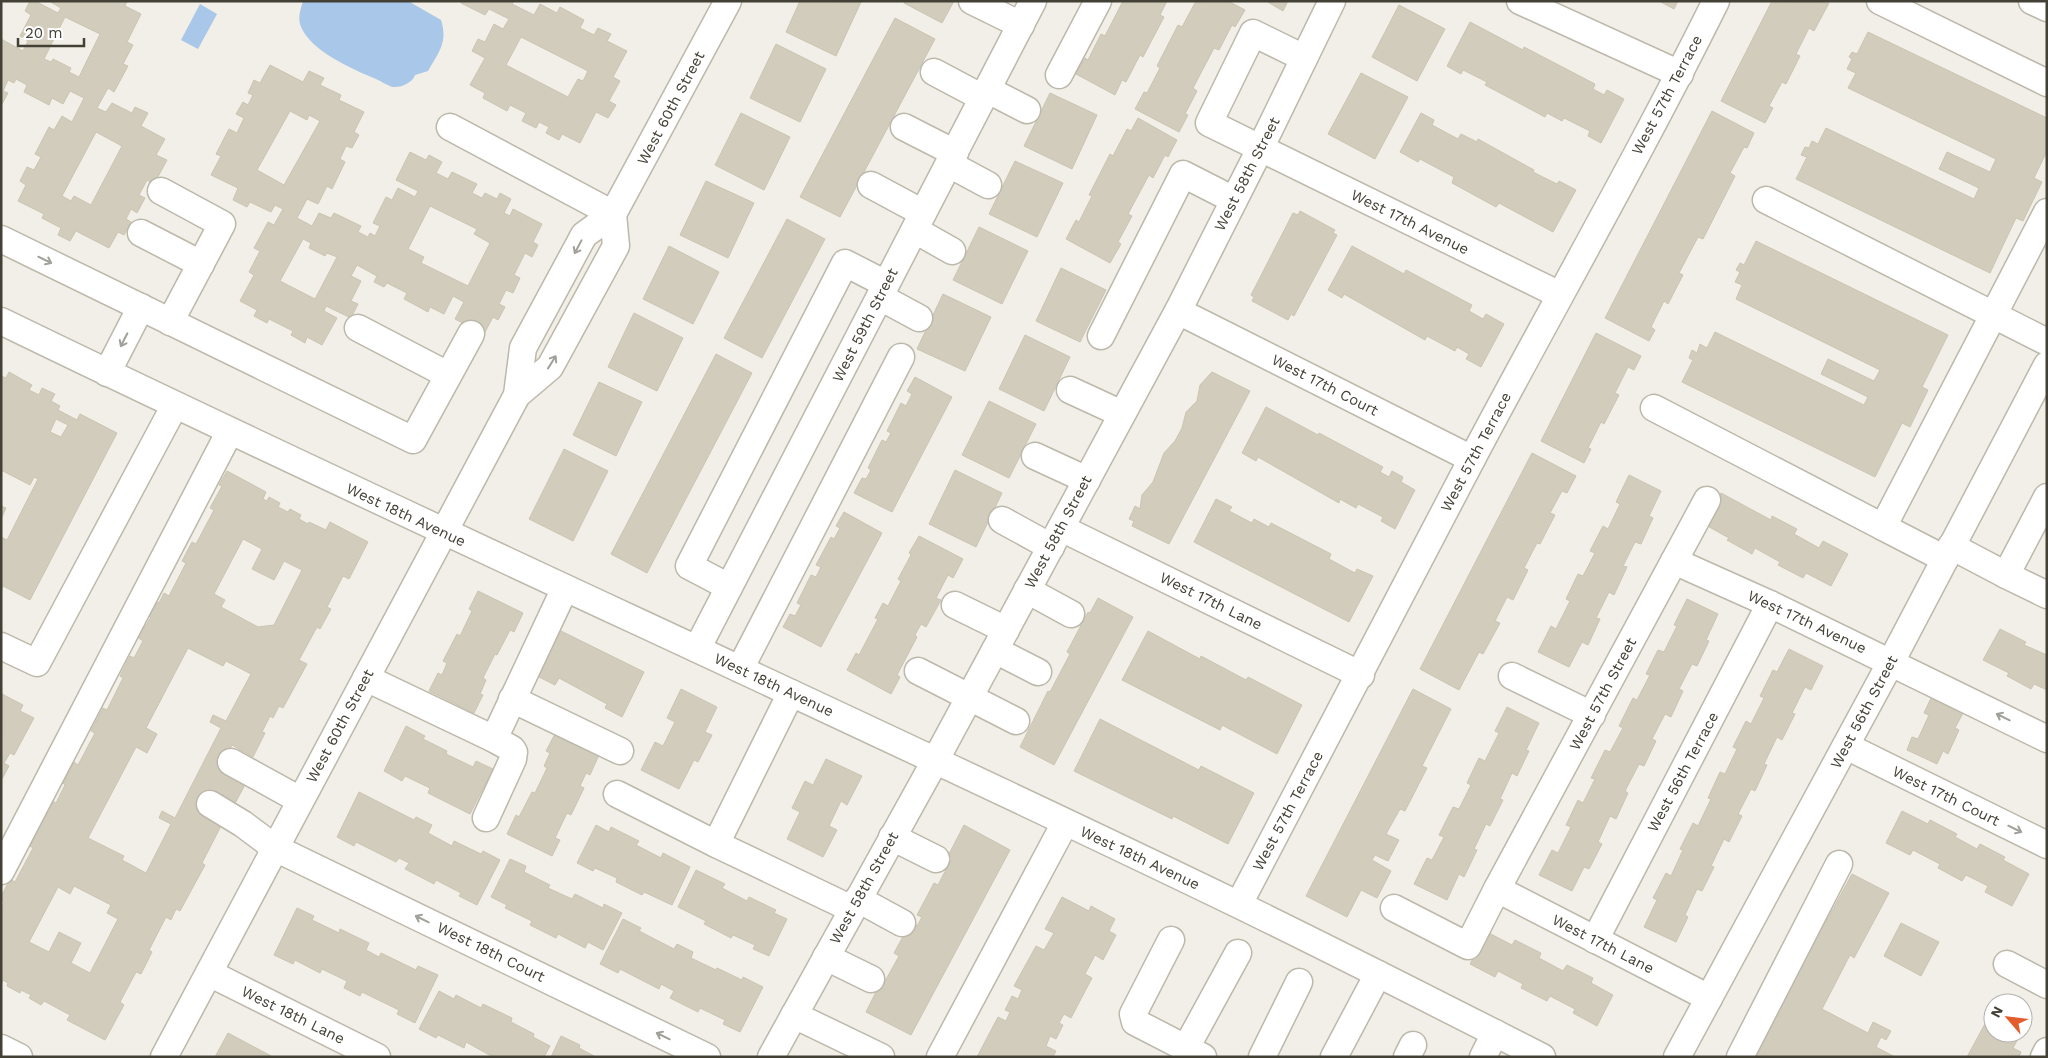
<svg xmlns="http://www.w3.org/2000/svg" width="2048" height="1058" font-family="'Work Sans',sans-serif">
<rect width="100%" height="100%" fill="#f1efe7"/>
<g fill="#a9c7e8">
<path d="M303 1H408L441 20C448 42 439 52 428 71L415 75C413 82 401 88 393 87 388 86 381 81 376 79 352 69 308 50 300 24 298 16 301 8 303 1Z"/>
<path d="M200 4 217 14 198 49 181 40Z"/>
</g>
<g fill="#d2ccbd" stroke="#ccc4b1" fill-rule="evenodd">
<path d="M30 1H35L58 13 61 8 49 1H127L125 6 141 14 127 42 133 45 123 64 128 66 114 92 108 88 97 108 106 112 112 103 132 113 135 107 148 113 141 126 165 139 156 155 167 160 154 184 147 180 139 195 145 198 137 213 131 209 126 219 131 222 124 235 118 232 109 248 76 231 70 241 58 235 61 228 42 218 44 214 18 201 26 185 20 181 27 167 34 170 41 157 35 154 49 127 54 130 62 116 72 122 84 98 70 91 63 104 52 98 49 105 24 92 27 85 16 79 14 83 8 80 3 91 8 93 1 106V39L23 51 28 41 20 36 31 15 25 11ZM65 17 100 34 79 77 69 72 71 68 53 59 51 62 44 59ZM96 132 122 146 91 205 74 196 71 201 62 196Z"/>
<path d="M462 1H514L512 4 534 15 540 4 557 13 560 7 584 20 580 28 594 35 598 28 611 34 607 41 627 51 613 77 620 81 609 101 616 105 608 118 596 112 580 143 562 134 559 140 546 133 549 127 539 122 536 128 522 121 526 113 510 105 507 111 483 98 485 93 470 85 485 58 472 51 478 39 485 42 494 24 503 29 509 19 489 9 485 15 461 3ZM521 37 588 71 583 81 578 79 568 97 506 65Z"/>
<path d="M800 1 861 2 836 56 786 32Z"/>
<path d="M904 1H954L942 23 904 3Z"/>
<path d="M1123 1H1167L1160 15 1164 17 1143 57 1140 55 1126 82 1122 80 1115 95 1076 74 1085 58 1088 60 1101 34 1105 36Z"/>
<path d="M1196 1 1200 3 1201 1H1228L1245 10 1235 27 1232 25 1219 50 1214 48 1193 88 1197 91 1185 114 1188 115 1179 132 1135 109 1144 92 1147 93 1160 68 1157 66 1178 25 1182 27Z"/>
<path d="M1266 1H1288L1283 11Z"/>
<path d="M1659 1H1678L1674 9Z"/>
<path d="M1772 1 1829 3 1814 31 1809 28 1796 54 1800 56 1786 84 1782 82 1769 106 1773 108 1765 123 1721 101Z"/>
<path d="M1399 5 1445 29 1417 81 1372 57Z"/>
<path d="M895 18 935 39 840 217 800 197Z"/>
<path d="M1470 22 1523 50 1524 47 1595 84 1593 89 1604 95 1607 90 1624 99 1601 143 1588 136 1590 131 1564 118 1562 121 1547 113 1545 117 1485 85 1487 82 1463 70 1461 74 1447 66Z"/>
<path d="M1868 32 2047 118V151L2034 178 2042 182 2023 221 2016 218 1990 273 1796 179 1807 157 1801 155 1805 147 1809 148 1812 141 1818 144 1826 128 1974 199 1979 188 1939 169 1947 152 1990 172 1996 159 1848 88 1856 73 1847 69 1852 59 1849 57 1852 52 1857 54Z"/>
<path d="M776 44 826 69 800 122 750 98Z"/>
<path d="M270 65 303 82 309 71 324 78 320 85 341 95 339 100 364 112 354 132 359 135 352 148 346 146 340 159 345 162 332 189 327 186 318 204 307 199 297 218 312 226 319 213 331 218 334 213 361 226 358 232 368 237 370 233 375 236 380 226 373 223 386 197 392 200 398 188 415 197 418 191 396 180 410 152 426 160 429 155 442 162 436 173 448 179 452 172 477 184 472 193 482 198 485 193 497 199 500 193 511 199 504 213 510 216 513 209 542 224 533 242 538 245 532 257 525 253 514 275 520 278 513 293 506 290 499 304 505 307 498 320 493 317 484 334 455 319 464 302 453 296 444 314 430 307 428 312 404 299 407 293 387 283 384 287 374 282 377 276 357 265 351 276 361 281 351 301 358 304 351 318 326 306 324 311 337 318 322 345 307 337 305 343 291 335 293 331 269 319 267 323 254 316 257 310 240 301 254 275 249 272 260 251 254 248 268 222 274 225 283 209 275 205 271 212 250 202 247 207 233 200 238 188 211 175 221 156 216 154 229 129 237 133 244 118 236 114 243 102 248 105 253 95 248 93 254 80 260 83ZM290 111 307 120 309 115 320 121 284 185 257 170ZM430 206 477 229 474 234 490 243 468 286 421 263 424 257 408 249ZM303 239 311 243 309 248 325 256 327 253 337 257 315 299 280 281Z"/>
<path d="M1361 73 1408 97 1375 159 1328 134Z"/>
<path d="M1050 93 1097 115 1072 169 1024 146Z"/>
<path d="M1712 111 1754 133 1747 148 1744 147 1730 173 1735 176 1703 239 1698 237 1679 273 1683 275 1668 304 1664 301 1651 327 1655 330 1649 341 1605 318Z"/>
<path d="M741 113 790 137 764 190 715 165Z"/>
<path d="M1421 113 1434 120 1432 125 1458 139 1461 134 1477 142 1478 139 1534 170 1533 172 1557 184 1559 181 1576 190 1553 232 1499 203 1496 207 1452 183 1454 177 1420 159 1418 162 1400 152Z"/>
<path d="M1138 118 1177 140 1168 157 1165 155 1153 178 1149 175 1128 214 1132 216 1118 242 1121 244 1110 263 1066 239 1076 220 1079 222 1092 196 1089 195 1110 154 1113 156 1127 129 1131 131Z"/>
<path d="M1015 161 1063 183 1037 237 989 214Z"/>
<path d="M706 181 754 203 728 258 680 235Z"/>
<path d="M1300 211 1335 230 1333 233 1337 235 1294 316 1291 314 1288 320 1252 301 1254 297 1251 295 1293 213 1298 215Z"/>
<path d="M787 219 825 239 762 358 724 338Z"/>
<path d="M979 227 1028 251 1002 304 953 280Z"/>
<path d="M1756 241 1948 335 1922 387 1928 390 1910 427 1902 423 1875 477 1682 382 1693 360 1689 358 1692 350 1697 353 1700 344 1707 348 1715 332 1864 405 1868 397 1821 374 1828 359 1874 381 1880 370 1736 299 1742 285 1735 282 1740 272 1736 270 1740 263 1744 265Z"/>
<path d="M669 246 719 272 693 324 643 299Z"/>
<path d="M1352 246 1404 274 1406 270 1472 305 1469 311 1483 319 1486 314 1504 324 1481 367 1466 359 1469 354 1457 347 1455 351 1427 336 1425 340 1344 294 1342 298 1328 290Z"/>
<path d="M1061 268 1106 290 1080 342 1036 321Z"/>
<path d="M943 294 991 317 965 371 917 349Z"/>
<path d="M634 313 683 338 657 391 608 367Z"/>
<path d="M1596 333 1641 356 1634 370 1628 367 1615 393 1619 395 1604 424 1601 422 1588 448 1591 449 1584 463 1541 441Z"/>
<path d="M1025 335 1070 357 1044 411 999 389Z"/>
<path d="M716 354 752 373 647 573 611 554Z"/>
<path d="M9 372 32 385 29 390 39 395 42 388 55 394 51 401 60 406 58 410 77 420 80 414 117 433 30 600 3 586 1 590V537L7 540 38 479 34 477 30 485 1 470V376L6 378ZM56 419 68 425 61 437 50 432Z"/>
<path d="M1212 372 1250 391 1169 544 1132 526 1134 521 1129 519 1135 506 1140 509 1142 495 1153 482 1164 453 1175 441 1182 428 1186 412 1197 401 1200 385Z"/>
<path d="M915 377 952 397 892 512 854 493 862 478 866 479 871 470 868 468 882 440 886 442 891 433 887 431 901 403 906 406 912 394 907 391Z"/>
<path d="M599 382 642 402 616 456 573 435Z"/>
<path d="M989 401 1036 424 1009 478 962 455Z"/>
<path d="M1266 407 1318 435 1319 433 1383 467 1380 472 1389 477 1392 471 1403 477 1401 482 1415 490 1395 529 1381 521 1383 517 1358 504 1356 508 1340 499 1339 503 1258 457 1256 461 1242 453Z"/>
<path d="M564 449 608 471 573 541 529 519Z"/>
<path d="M1532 453 1576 476 1567 493 1562 491 1550 513 1555 515 1540 544 1537 543 1524 568 1528 570 1513 600 1507 597 1495 621 1500 623 1483 654 1479 652 1459 690 1420 669Z"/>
<path d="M955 470 1002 493 976 547 929 524Z"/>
<path d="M227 471 266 492 263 499 267 501 269 497 280 503 278 507 288 512 290 509 301 515 299 519 308 524 309 522 326 530 330 522 368 542 349 579 343 576 327 607 331 609 320 629 317 627 299 660 307 664 283 708 279 706 273 718 270 716 262 732 265 733 253 757 232 745 219 769 246 783 233 807 209 794 199 812 222 824 202 863 205 865 180 911 176 909 171 920 166 917 149 950 152 952 141 974 136 972 120 1002 124 1005 105 1040 67 1020 70 1015 44 1001 41 1005 29 998 31 995 21 990 20 993 7 986 8 983 3 980 1 984V908L4 903 1 901V897L10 879 15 882 33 848 30 846 35 837 30 834 48 799 56 803 65 785 63 783 74 762 78 765 95 733 91 731 103 708 107 710 123 678 120 676 130 656 134 658 143 641 137 637 142 626 145 627 151 617 147 615 154 601 159 603 164 593 169 596 186 563 182 561 192 542 196 544 214 510 210 508 222 486 219 485ZM243 539 262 549 252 569 274 580 284 561 302 570 274 625 258 627 221 607 225 600 214 594ZM188 648 223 666 226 661 251 674 226 721 213 715 210 722 221 728 175 818 162 811 159 818 171 824 146 873 122 860 124 856 88 838 136 747 147 753 157 734 146 728ZM74 886 111 905 107 913 118 919 90 973 71 963 81 943 59 932 49 952 29 942 58 887 70 894Z"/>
<path d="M1629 475 1661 491 1649 516 1653 518 1641 544 1635 542 1623 566 1627 567 1614 595 1609 592 1596 618 1600 619 1588 645 1582 642 1569 667 1538 652 1551 626 1556 629 1570 601 1566 599 1578 574 1583 576 1595 553 1590 551 1603 526 1608 529 1620 504 1616 502Z"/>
<path d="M1721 493 1771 520 1772 516 1797 529 1794 534 1819 548 1823 541 1848 554 1831 586 1806 573 1803 578 1778 565 1780 562 1755 548 1752 554 1727 540 1729 538 1704 524Z"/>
<path d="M1216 499 1232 507 1229 511 1252 523 1254 519 1269 527 1271 523 1331 554 1329 559 1355 573 1357 569 1373 576 1349 622 1194 542Z"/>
<path d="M1 506 6 508 1 519Z"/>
<path d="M844 512 882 533 821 647 783 627 790 614 795 616 801 605 797 603 811 575 816 577 821 567 816 565 831 537 834 539 840 528 836 526Z"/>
<path d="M919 536 963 559 953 578 948 575 936 598 941 600 926 627 921 624 915 635 917 637 897 675 900 677 891 694 847 670 856 653 859 655 878 619 875 618 883 603 888 606 901 581 898 579 911 555 909 553Z"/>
<path d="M478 591 523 613 514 632 510 630 497 655 495 654 483 678 486 680 480 694 483 695 474 713 429 691 438 673 442 675 447 663 443 661 457 634 460 636 472 611 469 609Z"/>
<path d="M1098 598 1133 617 1054 765 1020 747 1048 691 1050 692 1070 654 1067 652 1088 612 1090 613Z"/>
<path d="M1687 599 1718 614 1706 640 1709 641 1697 666 1692 664 1679 689 1683 691 1671 717 1665 714 1652 739 1656 741 1644 766 1639 764 1625 791 1628 793 1616 819 1610 816 1598 842 1602 844 1589 869 1584 867 1572 891 1539 875 1552 850 1558 853 1571 827 1566 825 1578 800 1583 803 1595 779 1591 778 1605 750 1610 752 1623 728 1619 726 1633 698 1637 700 1650 675 1646 674 1658 650 1664 652 1677 626 1674 625Z"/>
<path d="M2000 629 2026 642 2024 645 2047 655V690L2034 684 2031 689 2007 676 2009 673 1983 660Z"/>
<path d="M559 630 644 672 622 717 605 708 607 704 559 678 555 685 537 676Z"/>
<path d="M1148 631 1200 659 1201 656 1246 680 1248 677 1302 705 1277 754 1222 725 1220 730 1122 680Z"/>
<path d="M1789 649 1823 666 1811 690 1805 687 1792 713 1795 714 1782 740 1777 737 1764 764 1767 765 1755 791 1751 789 1738 814 1742 816 1729 842 1724 839 1711 866 1714 867 1702 891 1697 889 1685 915 1688 917 1676 942 1644 927 1657 900 1653 898 1666 873 1671 876 1683 850 1680 849 1693 823 1698 826 1711 799 1708 798 1720 772 1725 774 1737 749 1733 747 1746 721 1751 724 1764 698 1760 696 1773 670 1777 672Z"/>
<path d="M681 689 717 707 705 732 712 735 698 762 694 760 679 789 641 770 655 742 663 746 675 722 667 718Z"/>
<path d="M1413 689 1451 709 1422 766 1427 768 1405 811 1400 809 1386 834 1399 840 1388 861 1375 855 1372 860 1391 871 1377 898 1361 890 1347 917 1306 896Z"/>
<path d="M2 694 23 705 20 711 34 718 14 755 10 753 4 763 9 766 1 781Z"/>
<path d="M1931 698 1963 713 1955 728 1959 730 1948 754 1943 751 1937 764 1907 750 1912 737 1918 739 1929 715 1924 713Z"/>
<path d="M1507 707 1539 723 1526 750 1529 751 1517 776 1512 773 1500 799 1503 800 1490 826 1486 824 1474 849 1477 850 1464 877 1459 874 1447 900 1414 884 1427 858 1432 860 1444 837 1439 835 1453 807 1459 809 1471 785 1467 783 1479 758 1485 761 1499 733 1495 731Z"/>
<path d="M1100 719 1199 770 1201 766 1254 793 1228 844 1173 816 1172 819 1074 771Z"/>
<path d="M406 726 425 736 423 739 447 751 446 754 473 767 476 761 493 769 470 814 428 793 430 788 405 776 402 781 384 771Z"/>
<path d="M555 734 599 755 590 775 586 773 580 786 584 788 571 815 567 813 555 838 560 840 552 856 507 834 516 815 519 817 532 792 535 793 547 768 544 766 550 753 546 751Z"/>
<path d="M826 759 862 776 847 805 841 801 829 826 837 830 823 857 787 839 800 812 792 808 805 781 813 785Z"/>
<path d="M359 792 414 820 416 817 432 825 428 833 452 846 454 841 481 854 483 851 500 860 477 905 459 896 461 893 436 880 434 884 405 869 409 863 399 858 396 862 356 842 354 846 337 837Z"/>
<path d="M1902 811 1928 824 1930 820 1957 834 1955 837 1977 849 1980 844 2005 857 2003 860 2029 874 2012 906 1985 892 1988 886 1966 875 1962 881 1938 868 1940 864 1913 850 1910 855 1886 843Z"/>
<path d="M596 825 609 832 611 827 639 841 636 845 661 858 663 853 690 867 672 905 644 892 642 895 616 882 617 878 595 868 593 871 577 863Z"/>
<path d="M964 825 1010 850 911 1035 866 1012 880 984 883 985 899 956 894 953 911 922 917 926 922 917 917 915 934 883 938 885 952 858 948 856Z"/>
<path d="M510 859 526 866 524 872 550 885 548 888 572 899 575 894 603 908 604 904 622 913 603 950 588 942 585 948 558 934 556 938 530 925 532 921 505 908 507 905 491 897Z"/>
<path d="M696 870 725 884 722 888 747 901 749 897 776 910 774 913 787 919 769 956 753 949 755 945 733 935 731 938 704 924 706 921 678 907Z"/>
<path d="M1852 874 1889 893 1854 958 1850 955 1822 1009 1868 1033 1873 1022 1891 1031 1886 1040 1881 1037 1876 1047 1895 1057H1758L1751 1053 1823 918 1827 920Z"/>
<path d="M1062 897 1089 911 1091 906 1115 919 1109 931 1116 935 1103 960 1095 955 1085 974 1092 978 1071 1018 1064 1014 1059 1023 1063 1025 1056 1039 1050 1036 1046 1046 1056 1051 1053 1057H977L998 1017 1006 1021 1010 1012 1005 1010 1012 996 1018 999 1022 990 1014 986 1036 946 1044 950 1054 933 1045 929Z"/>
<path d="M297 908 314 916 312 920 339 933 340 929 369 943 366 950 379 957 381 953 416 970 418 966 438 975 415 1023 397 1014 399 1010 362 992 360 996 344 988 347 981 322 969 320 973 295 960 293 964 274 955Z"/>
<path d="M623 919 641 928 639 931 674 949 677 944 693 952 691 958 716 970 717 968 742 980 743 977 763 987 740 1032 723 1024 725 1020 700 1008 698 1012 670 998 674 991 661 984 659 989 620 969 618 973 600 964Z"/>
<path d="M1901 923 1939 942 1921 976 1884 956Z"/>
<path d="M1487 932 1512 945 1515 940 1541 953 1539 958 1563 971 1567 965 1593 978 1591 983 1613 995 1597 1026 1573 1013 1575 1009 1550 996 1547 1001 1521 988 1523 984 1498 971 1495 977 1470 964Z"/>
<path d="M439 991 454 999 456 995 481 1008 483 1004 512 1018 511 1022 534 1034 533 1037 550 1046 544 1057H493L466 1042 464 1048 438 1035 436 1038 419 1029Z"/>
<path d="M1993 1009V1033H2021L2013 1048 2021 1052 2019 1057H1967Z"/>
<path d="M228 1033 273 1057H215Z"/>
<path d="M561 1036 580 1045 579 1048 596 1057H551Z"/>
</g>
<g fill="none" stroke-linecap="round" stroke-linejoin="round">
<defs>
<g id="minor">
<path d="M972 1 1021 25"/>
<path d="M1520 1 1680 74"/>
<path d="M1880 1 2047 83"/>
<path d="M2032 1 2047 8"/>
<path d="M1304 58 1253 33 1209 123 1560 295"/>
<path d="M934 72 983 98"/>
<path d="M1059 75 1098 1"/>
<path d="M988 90 1027 110"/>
<path d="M450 127 613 214"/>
<path d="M904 127 955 153"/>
<path d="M949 164 988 185"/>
<path d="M871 185 923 213"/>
<path d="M161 191 222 224 170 322"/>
<path d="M1766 200 2047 342"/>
<path d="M915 230 952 251"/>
<path d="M141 233 201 264"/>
<path d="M1 239 413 440 471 334"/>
<path d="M880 297 919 318"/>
<path d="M1178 311 1472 459"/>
<path d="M1 321C410 520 826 705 1235 903 1338 953 1440 1005 1542 1057"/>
<path d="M358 328 448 375"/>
<path d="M1101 336 1183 174 1234 200"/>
<path d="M107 373 141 307"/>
<path d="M1070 390 1122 414"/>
<path d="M517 395 550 367 616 246 613 214"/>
<path d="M1654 408 1883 527 2047 212"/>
<path d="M1035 456 1087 480"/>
<path d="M2047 497 2006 575 2047 595"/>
<path d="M1002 520 1051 547"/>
<path d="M1883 527 1945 559"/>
<path d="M1061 528 1361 675"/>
<path d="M1951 546 2006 575"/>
<path d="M1674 561 1770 604 2047 739"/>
<path d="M729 587 689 566 845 263 886 284"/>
<path d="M1027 590 1071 614"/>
<path d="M955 605 1006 630"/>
<path d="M1 646 37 663 175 405"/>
<path d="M697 649 1033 1"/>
<path d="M995 650 1038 672"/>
<path d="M740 669 901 357"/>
<path d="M918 671 1016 721"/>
<path d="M1512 676 1592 715"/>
<path d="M366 678 494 739 565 588"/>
<path d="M512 699 620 751"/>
<path d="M1846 746 2047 845"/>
<path d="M231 762 300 800"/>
<path d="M617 794 716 844 791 693"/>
<path d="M210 804 243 824 275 848 707 1057"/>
<path d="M486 818 513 759 514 752 512 749 494 739"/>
<path d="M892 837 936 859"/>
<path d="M716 844 852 909"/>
<path d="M1 871 230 431"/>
<path d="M1497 889 1709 998"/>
<path d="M858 899 902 923"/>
<path d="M1239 904C1317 756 1394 607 1472 459 1553 306 1639 156 1716 1"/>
<path d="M1394 908 1468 946 1497 889 1707 500"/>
<path d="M1171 940 1133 1014 1135 1022 1203 1057"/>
<path d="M1595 940 1770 604"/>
<path d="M826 957 871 979"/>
<path d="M2007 964 2047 985"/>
<path d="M209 973 377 1057"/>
<path d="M794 1015 881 1057"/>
<path d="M1 1048 19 1057"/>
<path d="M1186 1048 1238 953"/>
<path d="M164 1057 517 395 523 348 584 235 613 214 728 1"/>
<path d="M771 1057 935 761 1178 311 1260 149 1332 1"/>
<path d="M940 1057 1065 823"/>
<path d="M1262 1057 1299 982"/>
<path d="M1334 1057 1378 974"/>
<path d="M1407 1057 1413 1045"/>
<path d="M1483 1057 1495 1033"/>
<path d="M1677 1057 1891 662 2047 365"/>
<path d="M1740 1057 1839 864"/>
<path d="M2044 1057 2047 1051"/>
</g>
</defs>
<use href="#minor" stroke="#bcb8aa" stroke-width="29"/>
<use href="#minor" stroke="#fff" stroke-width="26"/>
</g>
<defs><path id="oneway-shaft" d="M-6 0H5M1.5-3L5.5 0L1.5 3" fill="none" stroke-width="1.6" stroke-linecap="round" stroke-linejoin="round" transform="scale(1.25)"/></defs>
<g stroke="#a1a09a">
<use href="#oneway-shaft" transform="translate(578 247) rotate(118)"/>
<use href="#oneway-shaft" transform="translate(45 260) rotate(26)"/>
<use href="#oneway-shaft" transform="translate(124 340) rotate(117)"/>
<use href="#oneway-shaft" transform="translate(552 362) rotate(-58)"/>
<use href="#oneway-shaft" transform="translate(2003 717) rotate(-154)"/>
<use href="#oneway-shaft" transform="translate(2015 829) rotate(26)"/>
<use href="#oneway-shaft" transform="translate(422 919) rotate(-154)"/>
<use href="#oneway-shaft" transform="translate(663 1036) rotate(-154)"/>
</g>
<g text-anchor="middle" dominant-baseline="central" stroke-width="4" stroke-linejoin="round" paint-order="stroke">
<g font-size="15" fill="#434036" stroke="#fff">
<text transform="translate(1667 95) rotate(-62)">West 57th Terrace</text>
<text transform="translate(671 108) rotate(-62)">West 60th Street</text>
<text transform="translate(1247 174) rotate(-63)">West 58th Street</text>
<text transform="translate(1410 222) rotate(26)">West 17th Avenue</text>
<text transform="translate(865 325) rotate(-63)">West 59th Street</text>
<text transform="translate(1325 385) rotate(27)">West 17th Court</text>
<text transform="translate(1476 452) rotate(-62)">West 57th Terrace</text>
<text transform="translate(406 515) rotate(25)">West 18th Avenue</text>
<text transform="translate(1058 532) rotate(-62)">West 58th Street</text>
<text transform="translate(1211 601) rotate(26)">West 17th Lane</text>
<text transform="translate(1807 622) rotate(25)">West 17th Avenue</text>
<text transform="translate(774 685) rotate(25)">West 18th Avenue</text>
<text transform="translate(1603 694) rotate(-62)">West 57th Street</text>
<text transform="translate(1864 712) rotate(-62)">West 56th Street</text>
<text transform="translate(340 726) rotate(-62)">West 60th Street</text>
<text transform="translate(1683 772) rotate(-62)">West 56th Terrace</text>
<text transform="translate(1946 796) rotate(26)">West 17th Court</text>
<text transform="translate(1288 811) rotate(-62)">West 57th Terrace</text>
<text transform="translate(1140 858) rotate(25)">West 18th Avenue</text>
<text transform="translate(864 888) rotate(-61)">West 58th Street</text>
<text transform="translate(1603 944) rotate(27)">West 17th Lane</text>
<text transform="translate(491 952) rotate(26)">West 18th Court</text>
<text transform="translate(293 1015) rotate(26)">West 18th Lane</text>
</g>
</g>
<rect width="2048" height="1058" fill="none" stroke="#434036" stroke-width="5"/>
<g transform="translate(2008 1018) rotate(298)"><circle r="24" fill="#ffffff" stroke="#b4b3af"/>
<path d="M0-4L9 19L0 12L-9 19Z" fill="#e35d2c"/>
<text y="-8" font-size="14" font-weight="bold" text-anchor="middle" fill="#434036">N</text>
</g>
<path d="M18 38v8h66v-8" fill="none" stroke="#434036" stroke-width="2.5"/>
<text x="25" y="38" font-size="15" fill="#434036" stroke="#ffffff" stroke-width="4" paint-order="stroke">20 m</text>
</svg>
